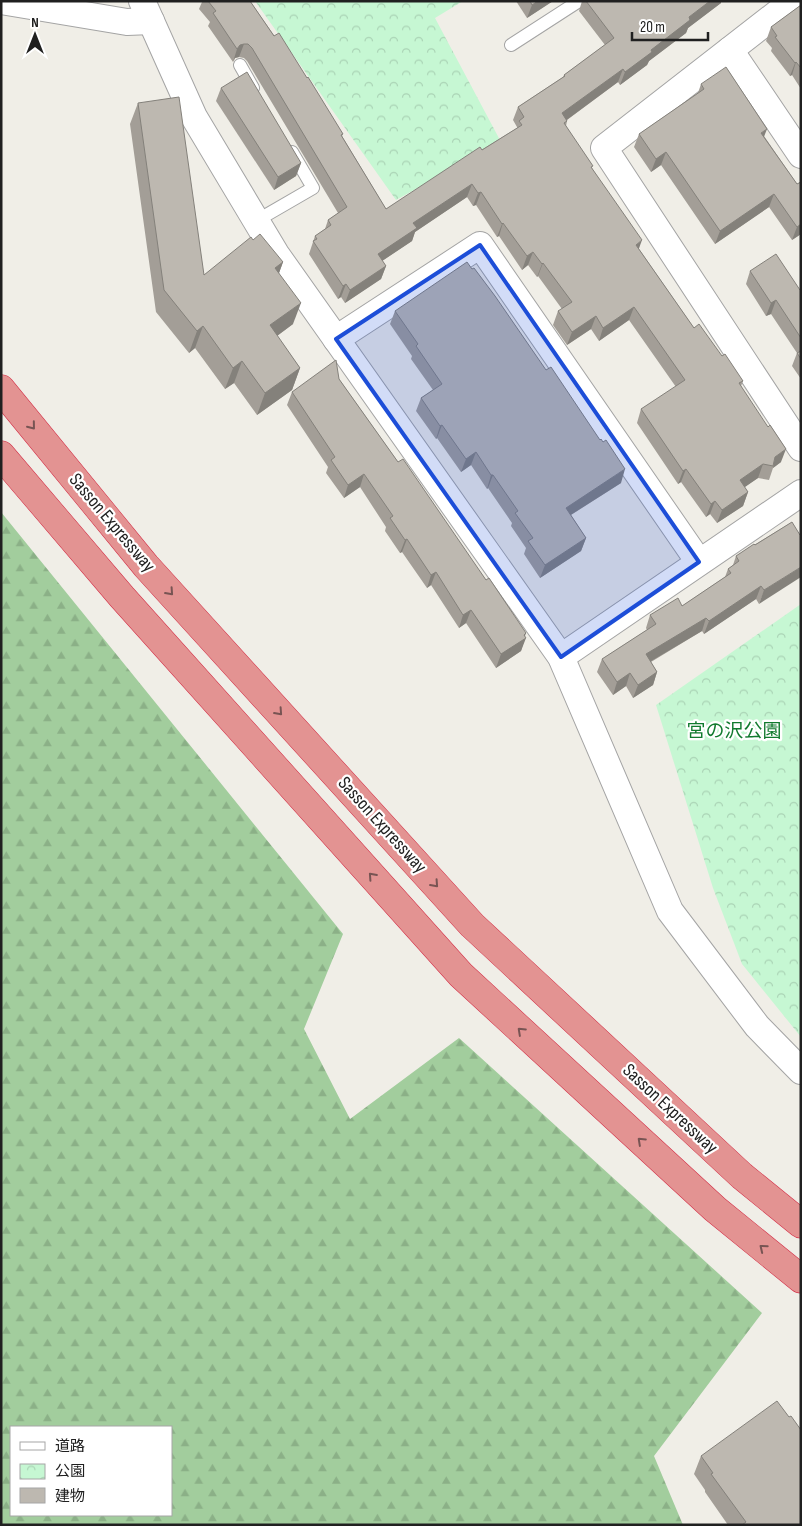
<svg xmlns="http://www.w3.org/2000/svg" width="802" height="1526" font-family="'Sofia Sans Condensed','Noto Sans JP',sans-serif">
<defs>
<pattern id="forest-firs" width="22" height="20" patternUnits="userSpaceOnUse" patternTransform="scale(1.25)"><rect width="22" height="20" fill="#a2cd9d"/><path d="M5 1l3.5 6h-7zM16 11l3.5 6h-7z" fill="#8bb087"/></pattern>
<pattern id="park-crowns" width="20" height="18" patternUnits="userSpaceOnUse" patternTransform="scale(1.25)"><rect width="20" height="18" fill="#c6f7d3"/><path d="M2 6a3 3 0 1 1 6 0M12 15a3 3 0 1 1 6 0" fill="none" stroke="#aad3b5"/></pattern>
</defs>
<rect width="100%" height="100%" fill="#f0eee7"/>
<path fill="url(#forest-firs)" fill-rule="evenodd" d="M1 512 343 934 304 1029 350 1119 459 1038 762 1313 654 1456 683 1525H1ZM11 1427H171V1515H11Z"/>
<g fill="url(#park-crowns)">
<path d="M255 1H463L435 18 501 142 396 200Z"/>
<path d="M801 604V1037L742 964 713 888 656 705Z"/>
</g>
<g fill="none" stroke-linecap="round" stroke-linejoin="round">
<defs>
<g id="lane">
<path d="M511 45 579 1"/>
<path d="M240 65 253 88"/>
<path d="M256 221 313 188 292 152"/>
</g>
<g id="street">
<path d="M1 1 127 22 151 21"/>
<path d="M142 1 194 117 276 254 561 657 670 911 757 1026 801 1071"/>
<path d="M793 1 604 148 801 448"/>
<path d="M730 50 801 155"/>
<path d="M336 339 480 245 699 562"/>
<path d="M561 657 801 493"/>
</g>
<g id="highway">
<path d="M1 389 146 566 472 925 742 1176 801 1224"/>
<path d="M1 455 122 597 461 975 715 1209 801 1279"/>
</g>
</defs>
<use href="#lane" stroke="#a4a4a4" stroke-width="14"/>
<use href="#street" stroke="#a4a4a4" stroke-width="28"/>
<use href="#highway" stroke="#d32f47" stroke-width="29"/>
<use href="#lane" stroke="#fff" stroke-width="12"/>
<use href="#street" stroke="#fff" stroke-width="26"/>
<use href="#highway" stroke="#e39392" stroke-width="28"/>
</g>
<g fill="#a39e97">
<path d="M201 1H250L343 134 342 136 386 209 517 128V127L513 120 518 107 563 77 564 75 605 45 579 11 582 1H721V3L688 28 686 33 649 61 647 65 620 85 618 82 567 120V121L566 126 592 168 639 249 694 328 722 356 743 381 741 386 781 462 773 468 769 480 758 478 744 487 748 492 743 506 717 523 710 514 706 517 681 482 678 484 637 423 641 409 676 387 629 320 599 341 591 329 567 345 553 325 558 311 562 309 538 276 537 277 528 265 522 270 499 236 497 237 476 205 473 206 467 197 415 232 412 241 382 261 386 266 381 279 345 303 341 297 338 299 309 254 315 236 325 229 328 220 338 213 247 61 244 58 239 57 235 58 233 62 208 26 210 22 199 9 202 2Z"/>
<path d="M516 1H553L527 18Z"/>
<path d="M801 5V89L792 75 790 76 771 51 772 48 766 41 771 27Z"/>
<path d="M701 84 764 136 797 184 801 182V234L792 240 769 207 715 244 661 165 651 172 634 147 639 134 698 93Z"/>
<path d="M221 88 301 163 296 176 274 190 216 101Z"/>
<path d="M138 103 204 275 253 240 283 262 279 273 293 324 277 336 300 368 292 390 257 415 234 383 225 389 195 348 189 353 156 312 130 124Z"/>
<path d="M750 271 800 290H801V379L792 366 797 353 771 314 766 316 746 284Z"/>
<path d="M395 311 621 483 571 515 586 538 581 551 540 578 524 554 526 548 511 526 512 523 488 488 487 489 471 465 461 472 437 438 436 439 416 411 421 398 433 390 411 359 412 356 390 324Z"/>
<path d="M339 379 398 462 486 580 525 637 521 651 496 668 466 623 459 628 431 585 427 588 402 552 400 553 385 531 386 527 360 487 344 498 326 473 328 467 287 405 292 392Z"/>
<path d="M792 522 759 604 756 599 704 634 702 631 651 662 657 672 653 685 633 698 626 686 613 695 597 672 602 659 647 630 646 628 650 615 682 606 725 577 728 569 733 565 736 556Z"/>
<path d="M789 1417 801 1525H728L705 1492V1490L694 1474 701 1456Z"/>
</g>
<g fill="#84817b">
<path d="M538 1H553L527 18 532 5Z"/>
<path d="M710 1H721V3L688 28 686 33 649 61 647 65 620 85 625 72 689 17Z"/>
<path d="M244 44 239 57 235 58 233 62 237 49 240 45Z"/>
<path d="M796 62 792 75 790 76 795 63Z"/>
<path d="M623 69 618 82 557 127 562 113Z"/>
<path d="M767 129 762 142 761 133Z"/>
<path d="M666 152 661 165 651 172 656 159Z"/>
<path d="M301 163 296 176 274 190 278 177Z"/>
<path d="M472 184 467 197 415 232 412 241 373 267 378 254 413 223Z"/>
<path d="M481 192 476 205 473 206 478 193Z"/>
<path d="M774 194 769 207 715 244 720 231Z"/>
<path d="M503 223 499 236 497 237 502 224Z"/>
<path d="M801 224V234L792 240 797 227Z"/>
<path d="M642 240 637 254 636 245Z"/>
<path d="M533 252 528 265 522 270 527 256Z"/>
<path d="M283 262 275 284V268Z"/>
<path d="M543 263 538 276 537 277 542 264Z"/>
<path d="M386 266 381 279 345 303 350 290Z"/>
<path d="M346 284 341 297 338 299 343 286Z"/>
<path d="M776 300 771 314 766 316 771 303Z"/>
<path d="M301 303 293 324 262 347 270 325Z"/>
<path d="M634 307 629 320 599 341 603 328Z"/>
<path d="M596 316 591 329 567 345 572 332Z"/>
<path d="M203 326 195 348 189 353 197 331Z"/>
<path d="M242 361 234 383 225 389 233 368Z"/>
<path d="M300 368 292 390 257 415 265 393Z"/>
<path d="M442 425 437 438 436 439 440 426Z"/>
<path d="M786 449 781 462 773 468 775 457Z"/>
<path d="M476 452 471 465 461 472 466 459Z"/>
<path d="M763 464 758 478 735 494 740 480Z"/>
<path d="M625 469 621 483 561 521 566 508Z"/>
<path d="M686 469 681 482 678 484 683 471Z"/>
<path d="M364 474 360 487 344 498 348 485Z"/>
<path d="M491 475H493L488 488 487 489Z"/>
<path d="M748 492 743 506 717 523 722 510Z"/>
<path d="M715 501 710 514 706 517 711 504Z"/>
<path d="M586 538 581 551 540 578 545 565Z"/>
<path d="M407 539 402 552 400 553 405 540Z"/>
<path d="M801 567V577L759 604 764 590Z"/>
<path d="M436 572 431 585 427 588 431 575Z"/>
<path d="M761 586 756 599 704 634 709 621Z"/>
<path d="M471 610 466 623 459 628 463 615Z"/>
<path d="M706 618 702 631 641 667 646 654Z"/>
<path d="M526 633 524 639 526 638 521 651 496 668 501 654Z"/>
<path d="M657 672 653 685 633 698 638 685Z"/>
<path d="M630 673 626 686 613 695 617 682Z"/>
</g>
<g fill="#bdb8b0" stroke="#84817b">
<path d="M208 1H250L274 36 279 33 307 78 308 77 343 134 341 135 386 209 480 147 482 150 522 125 519 121 524 117 518 107 565 76 564 75 614 38 586 1H710L689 17 690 20 651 50 652 52 625 72 623 69 562 113 567 121 564 123 593 166 591 167 642 240 636 245 694 328 699 324 722 356 725 354 743 381 739 383 768 427 770 425 786 449 775 457 773 466 763 464 740 480 748 492 722 510 715 501 711 504 686 469 683 471 641 409 685 380 634 307 603 328 596 316 572 332 558 311 572 302 543 263 542 264 533 252 527 256 503 223 502 224 481 192 478 193 472 184 413 223 417 228 378 254 386 266 350 290 346 284 343 286 313 241 317 239 315 236 331 225 328 220 347 207 252 48 248 44H244L240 45 237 49 213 13 216 11Z"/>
<path d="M530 1H538L532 5Z"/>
<path d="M801 5V68L796 62 795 63 775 37 777 36 771 27Z"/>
<path d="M726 67 767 129 761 133 797 184 801 182V224L797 227 774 194 720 231 666 152 656 159 639 134 704 89 701 84Z"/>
<path d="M247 72 301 163 278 177 221 88Z"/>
<path d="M179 97 204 275 251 237 253 240 260 234 283 262 275 268 301 303 270 325 300 368 265 393 242 361 233 368 203 326 197 331 164 290 138 103Z"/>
<path d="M776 254 800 290H801V338L776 300 771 303 750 271Z"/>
<path d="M467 262 472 269 474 268 495 296 546 370 551 367 600 440 601 439 603 442 606 440 625 469 566 508 586 538 545 565 528 541 533 538 515 513 518 511 493 475H491L476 452 466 459 442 425 440 426 421 398 442 384 416 346 418 344 395 311Z"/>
<path d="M801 351V359L797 353Z"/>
<path d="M336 360 339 379 398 462 403 459 486 580 489 578 526 633 524 635 526 638 501 654 471 610 463 615 436 572 431 575 407 539 405 540 390 518 393 516 364 474 348 485 331 460 335 457 292 392Z"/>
<path d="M792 522 800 535 801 534V567L764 590 761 586 709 621 706 618 646 654 657 672 638 685 630 673 617 682 602 659 656 624 650 615 678 598 682 606 731 573 728 569 739 561 736 556 754 544 755 545Z"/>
<path d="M777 1401 789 1417 791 1416 801 1430V1525H742L746 1522 711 1474 713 1473 701 1456Z"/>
</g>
<defs><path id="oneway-chevron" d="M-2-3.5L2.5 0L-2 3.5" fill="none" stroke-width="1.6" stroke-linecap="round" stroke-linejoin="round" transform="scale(1.25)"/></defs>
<g stroke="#785453">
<use href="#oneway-chevron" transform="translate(32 426) rotate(51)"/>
<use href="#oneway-chevron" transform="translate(170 592) rotate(48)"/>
<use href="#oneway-chevron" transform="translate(279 712) rotate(48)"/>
<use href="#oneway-chevron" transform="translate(372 876) rotate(-132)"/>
<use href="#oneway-chevron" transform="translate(435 884) rotate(48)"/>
<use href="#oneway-chevron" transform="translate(521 1031) rotate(-137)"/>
<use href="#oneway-chevron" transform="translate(641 1141) rotate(-137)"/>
<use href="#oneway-chevron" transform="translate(763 1248) rotate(-141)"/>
</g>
<path fill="#1d4ed8" fill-opacity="0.2" stroke="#1d4ed8" stroke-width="4" stroke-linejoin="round" d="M480 245 699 562 561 657 336 339Z"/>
<g text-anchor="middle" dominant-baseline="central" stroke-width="4.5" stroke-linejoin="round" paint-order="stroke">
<g font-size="19" fill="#202020" stroke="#fff">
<text transform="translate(112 523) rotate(50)">Sasson Expressway</text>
<text transform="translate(382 825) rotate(48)">Sasson Expressway</text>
<text transform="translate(670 1109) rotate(43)">Sasson Expressway</text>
</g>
<g font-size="19" fill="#117a2e" stroke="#fff">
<text x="734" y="731">宮の沢公園</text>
</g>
</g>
<rect width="802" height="1526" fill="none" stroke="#202020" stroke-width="5"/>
<rect x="10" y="1426" width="162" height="90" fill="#ffffff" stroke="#a6a6a6"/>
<rect x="20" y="1442" width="25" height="8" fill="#ffffff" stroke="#a6a6a6"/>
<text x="55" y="1451" font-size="15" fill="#202020">道路</text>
<rect x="20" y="1464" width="25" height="15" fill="url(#park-crowns)" stroke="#a6a6a6"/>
<text x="55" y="1476" font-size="15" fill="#202020">公園</text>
<rect x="20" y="1488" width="25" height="15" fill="#bdb8b0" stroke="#a6a6a6"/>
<text x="55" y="1501" font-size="15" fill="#202020">建物</text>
<g transform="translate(35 35)" stroke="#ffffff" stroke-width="4" paint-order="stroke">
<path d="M0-4L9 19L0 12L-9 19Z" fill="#202020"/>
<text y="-8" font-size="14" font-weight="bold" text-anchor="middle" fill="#202020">N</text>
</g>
<path d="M632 32v8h76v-8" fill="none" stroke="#202020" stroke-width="2.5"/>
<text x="640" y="32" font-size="15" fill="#202020" stroke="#ffffff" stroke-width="4" paint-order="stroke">20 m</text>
</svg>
